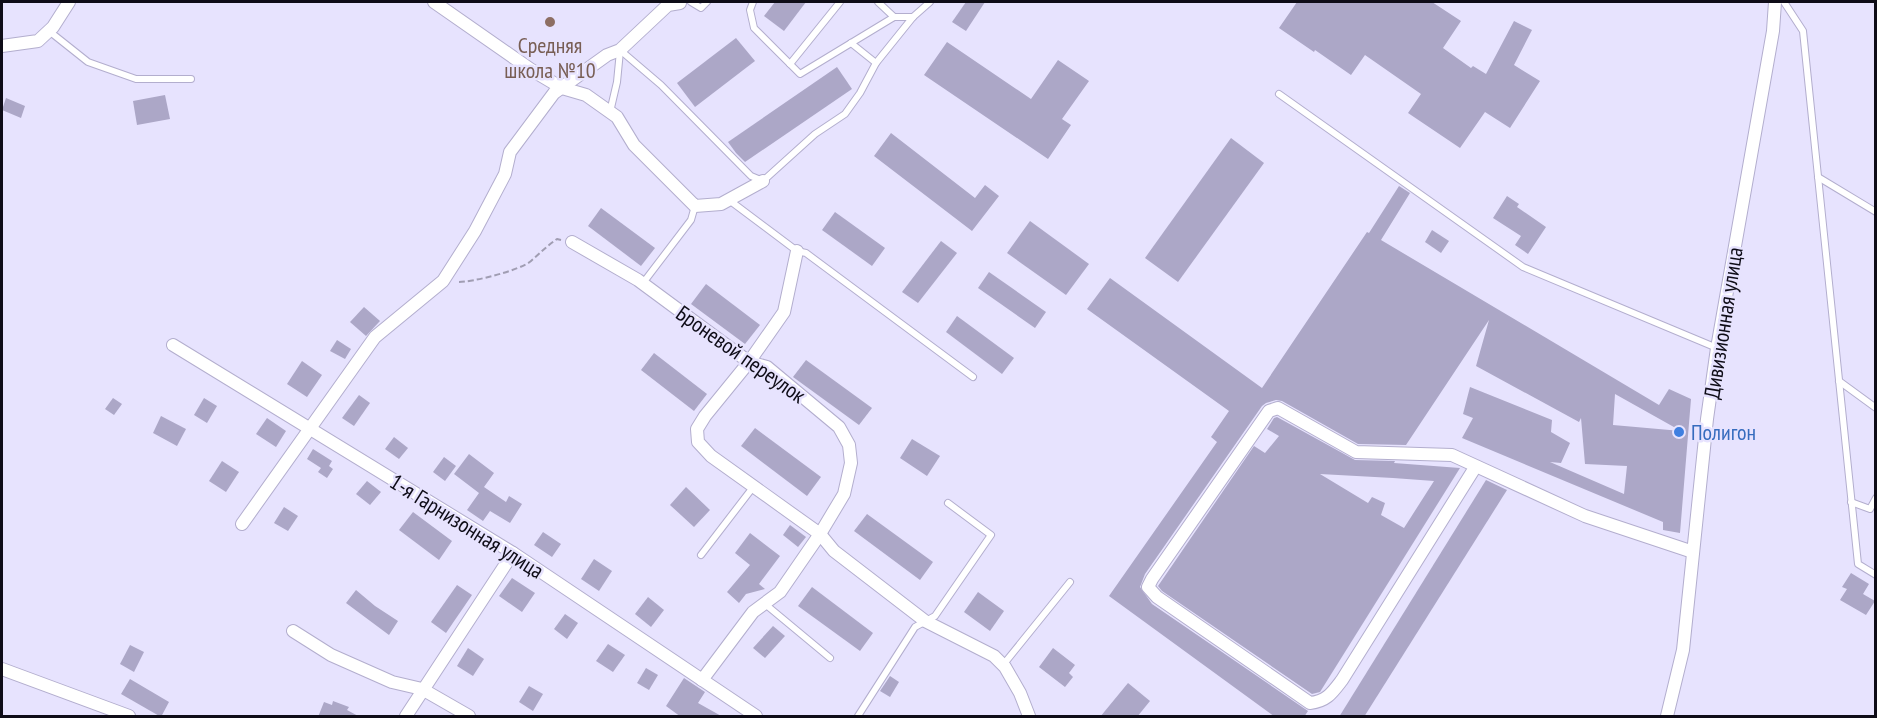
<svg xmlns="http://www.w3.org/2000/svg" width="1877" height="718" font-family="'PT Sans Narrow',sans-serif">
<rect width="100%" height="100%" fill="#e7e3fe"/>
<g fill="#aca7c7" fill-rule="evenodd">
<path d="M775 2H806L784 31 764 16Z"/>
<path d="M966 2H985L966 31 952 22Z"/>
<path d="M1297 2H1432L1461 21 1443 48 1471 68 1473 66 1486 74 1514 21 1532 30 1514 65 1540 81 1510 128 1485 112 1460 148 1408 113 1421 94 1365 55 1351 75 1315 50 1314 52 1279 28Z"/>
<path d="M736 38 755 61 695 107 677 83Z"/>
<path d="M947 42 1031 99 1058 60 1089 81 1062 119 1071 125 1048 159 924 75Z"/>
<path d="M837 67 852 89 745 162 736 153 728 142Z"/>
<path d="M165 95 170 119 137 125 133 101Z"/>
<path d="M6 98 25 106 21 118 2 110Z"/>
<path d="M891 133 975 198 985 185 999 196 972 231 874 156Z"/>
<path d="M1231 138 1264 163 1178 282 1145 258Z"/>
<path d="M1399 186 1410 193 1381 240 1659 405 1669 389 1691 399 1680 533 1663 530V522L1462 438 1473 418 1463 414 1470 387 1552 420 1551 432 1570 443 1561 463 1550 462 1624 494 1627 466 1585 464 1581 418 1579 422 1476 366 1489 320 1406 445 1358 444 1282 401 1276 400 1266 403 1262 406 1145 574 1140 587 1152 604 1308 711 1304 717H1275L1109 596 1217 442 1211 437 1229 411 1087 309 1110 278 1262 388 1367 232 1369 233ZM1615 394 1681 431 1613 425Z"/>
<path d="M1507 196 1519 204 1517 207 1546 227 1528 254 1515 245 1521 236 1493 218Z"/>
<path d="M601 208 655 248 641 266 588 226Z"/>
<path d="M835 212 885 248 872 266 822 230Z"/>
<path d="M1030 221 1089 264 1066 295 1007 253Z"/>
<path d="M1432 230 1449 241 1441 253 1425 242Z"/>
<path d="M941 241 957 253 918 303 902 292Z"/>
<path d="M989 272 1046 312 1035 328 978 288Z"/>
<path d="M706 284 760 325 745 344 691 304Z"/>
<path d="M364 307 380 321 366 336 350 322Z"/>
<path d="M957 316 1014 358 1002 374 946 332Z"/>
<path d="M337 340 351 349 345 359 330 351Z"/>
<path d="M654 353 707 394 694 411 641 370Z"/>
<path d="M806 360 872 408 859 425 793 377Z"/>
<path d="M302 361 322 375 307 397 287 384Z"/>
<path d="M359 395 370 403 354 426 342 418Z"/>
<path d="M113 398 122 404 114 415 105 409Z"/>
<path d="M204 398 217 406 207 423 194 415Z"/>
<path d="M161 416 186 429 177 446 153 433Z"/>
<path d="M1277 417 1355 460 1395 461 1394 463 1460 468 1320 692 1312 694 1162 591 1158 586 1254 446 1265 453 1279 436 1267 429 1274 418ZM1320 474 1393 478 1434 481 1404 528 1381 515 1385 503 1372 497 1368 503Z"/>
<path d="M267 418 286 431 276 447 256 434Z"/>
<path d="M755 428 821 477 807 496 741 446Z"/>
<path d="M394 437 408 448 399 459 385 449Z"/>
<path d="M912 439 940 456 927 476 900 458Z"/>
<path d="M313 449 332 461 329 466 333 469 327 478 318 472 321 468 307 459Z"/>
<path d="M469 454 494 473 484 487 506 502 509 496 522 504 510 523 490 511 483 521 467 510 479 493 454 474Z"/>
<path d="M444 457 456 466 445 481 433 472Z"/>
<path d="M222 461 239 472 226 492 209 481Z"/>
<path d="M1486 480 1507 490 1364 717H1339Z"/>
<path d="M367 481 381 492 370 505 356 494Z"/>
<path d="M686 487 710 510 694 527 670 505Z"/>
<path d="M284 507 298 516 288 531 274 523Z"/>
<path d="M413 512 452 541 439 560 399 530Z"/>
<path d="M867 514 933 562 920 580 854 531Z"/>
<path d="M790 525 806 537 798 547 783 535Z"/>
<path d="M543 532 561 544 552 557 534 545Z"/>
<path d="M750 533 780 556 759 584 765 589 746 594 739 603 727 592 750 565 735 553Z"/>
<path d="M594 559 612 571 599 591 581 579Z"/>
<path d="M1851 573 1869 584 1863 594 1875 601 1866 615 1840 600 1847 589 1842 587Z"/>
<path d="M512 578 535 593 522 612 499 596Z"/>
<path d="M457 585 472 595 446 633 431 622Z"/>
<path d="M812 587 873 633 860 651 798 606Z"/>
<path d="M356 590 375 606 398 621 389 635 346 603Z"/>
<path d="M978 592 1004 611 990 631 964 612Z"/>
<path d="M648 597 664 610 651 627 635 614Z"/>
<path d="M565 614 578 623 567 639 554 629Z"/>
<path d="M773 626 785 636 765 658 753 648Z"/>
<path d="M608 644 625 655 613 672 596 661Z"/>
<path d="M130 645 144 652 134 672 120 664Z"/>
<path d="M468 648 484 659 473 676 457 666Z"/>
<path d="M1053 648 1075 665 1069 673 1073 677 1065 687 1039 667Z"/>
<path d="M646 668 658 675 649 690 637 683Z"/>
<path d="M890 676 899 682 890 697 880 691Z"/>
<path d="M684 678 705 692 698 703 723 717H681L666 706Z"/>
<path d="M130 679 169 702 161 717 121 694Z"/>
<path d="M1128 683 1150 701 1137 717H1100Z"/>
<path d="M529 686 543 694 533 711 519 702Z"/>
<path d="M333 701 349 707 347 710 360 717H318L324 702 332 705Z"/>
</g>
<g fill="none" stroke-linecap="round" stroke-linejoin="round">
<defs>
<g id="service">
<path d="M691 2 701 8 707 2"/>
<path d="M753 2 750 10 754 28 800 74 894 17H913"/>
<path d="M878 2 894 17"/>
<path d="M1784 2 1803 31 1858 564 1876 575"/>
<path d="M49 31 88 62 136 79H191"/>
<path d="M851 43 876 63"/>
<path d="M620 50 661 85 751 176 763 181 815 134 845 114 860 93 876 63 913 17 930 2"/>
<path d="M790 64 840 2"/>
<path d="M1279 94 1523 267 1717 348"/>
<path d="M610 112 617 82 620 51"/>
<path d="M1818 177 1876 212"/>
<path d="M729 200 797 251 806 253 973 377"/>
<path d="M643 283 691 220 695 206"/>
<path d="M1839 381 1876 408"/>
<path d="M1851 502 1870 509 1876 498"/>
<path d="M701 555 754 486"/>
<path d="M765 604 830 658"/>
<path d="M1003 665 1070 582"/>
<path d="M858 716 915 627 935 616 991 535 948 503"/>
</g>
<g id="minor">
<path d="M434 2 530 69 562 88 586 95 617 117 634 145 695 206 721 204 763 181"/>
<path d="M2 46 38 41 53 27 69 2"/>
<path d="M572 242 638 280 749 362 767 367 839 427 849 445 851 463 844 494 820 534 780 592 753 612 702 680"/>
<path d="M797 251 784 312 749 362 705 416 697 429 698 442 711 456 820 534 834 551 925 621 994 656 1005 667 1020 693 1029 716"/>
<path d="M173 345 513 553 756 716"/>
<path d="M1476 466 1342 680C1332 693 1327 701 1310 703L1157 597 1148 587 1152 579 1269 411 1278 408 1356 452 1452 455 1585 516 1693 552"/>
<path d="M242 524 375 337 443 281 475 231 505 174 510 152 554 93 607 55 620 50 668 5 680 3"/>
<path d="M293 631 331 655 392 682 422 689 469 716"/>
<path d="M2 669 129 716"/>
<path d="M406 716 513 553"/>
<path d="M1667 716 1683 650 1707 419 1717 348 1773 31 1775 2"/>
</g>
</defs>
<use href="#service" stroke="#b3aece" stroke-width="8"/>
<use href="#minor" stroke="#b3aece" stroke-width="14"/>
<path stroke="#a09db2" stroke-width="2" stroke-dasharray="6 3" stroke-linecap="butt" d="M459 282C473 282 521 270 531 261 540 253 547 246 557 239L561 240"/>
<use href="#service" stroke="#fff" stroke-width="6"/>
<use href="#minor" stroke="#fff" stroke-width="12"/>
</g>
<circle fill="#8d6e63" stroke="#e7e3fe" stroke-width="2" cx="550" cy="22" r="6"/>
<circle fill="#3f7fe0" stroke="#e7e3fe" stroke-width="2" cx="1679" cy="432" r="6"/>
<g text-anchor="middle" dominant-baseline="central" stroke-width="5" stroke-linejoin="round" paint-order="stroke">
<g font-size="22" fill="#785e54" stroke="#e7e3fe">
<text x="550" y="45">Средняя<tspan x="550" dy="25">школа №10</tspan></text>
</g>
<g font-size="22" fill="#0e0c17" stroke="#e7e3fe">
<text transform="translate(1723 323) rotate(-81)">Дивизионная улица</text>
<text transform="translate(741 354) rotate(35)">Броневой переулок</text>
<text transform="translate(467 526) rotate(32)">1-я Гарнизонная улица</text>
</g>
<g font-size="22" fill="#366cbe" stroke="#e7e3fe" text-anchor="start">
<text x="1691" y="432">Полигон</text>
</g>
</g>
<rect width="1877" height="718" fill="none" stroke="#0e0c17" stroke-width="6"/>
</svg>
